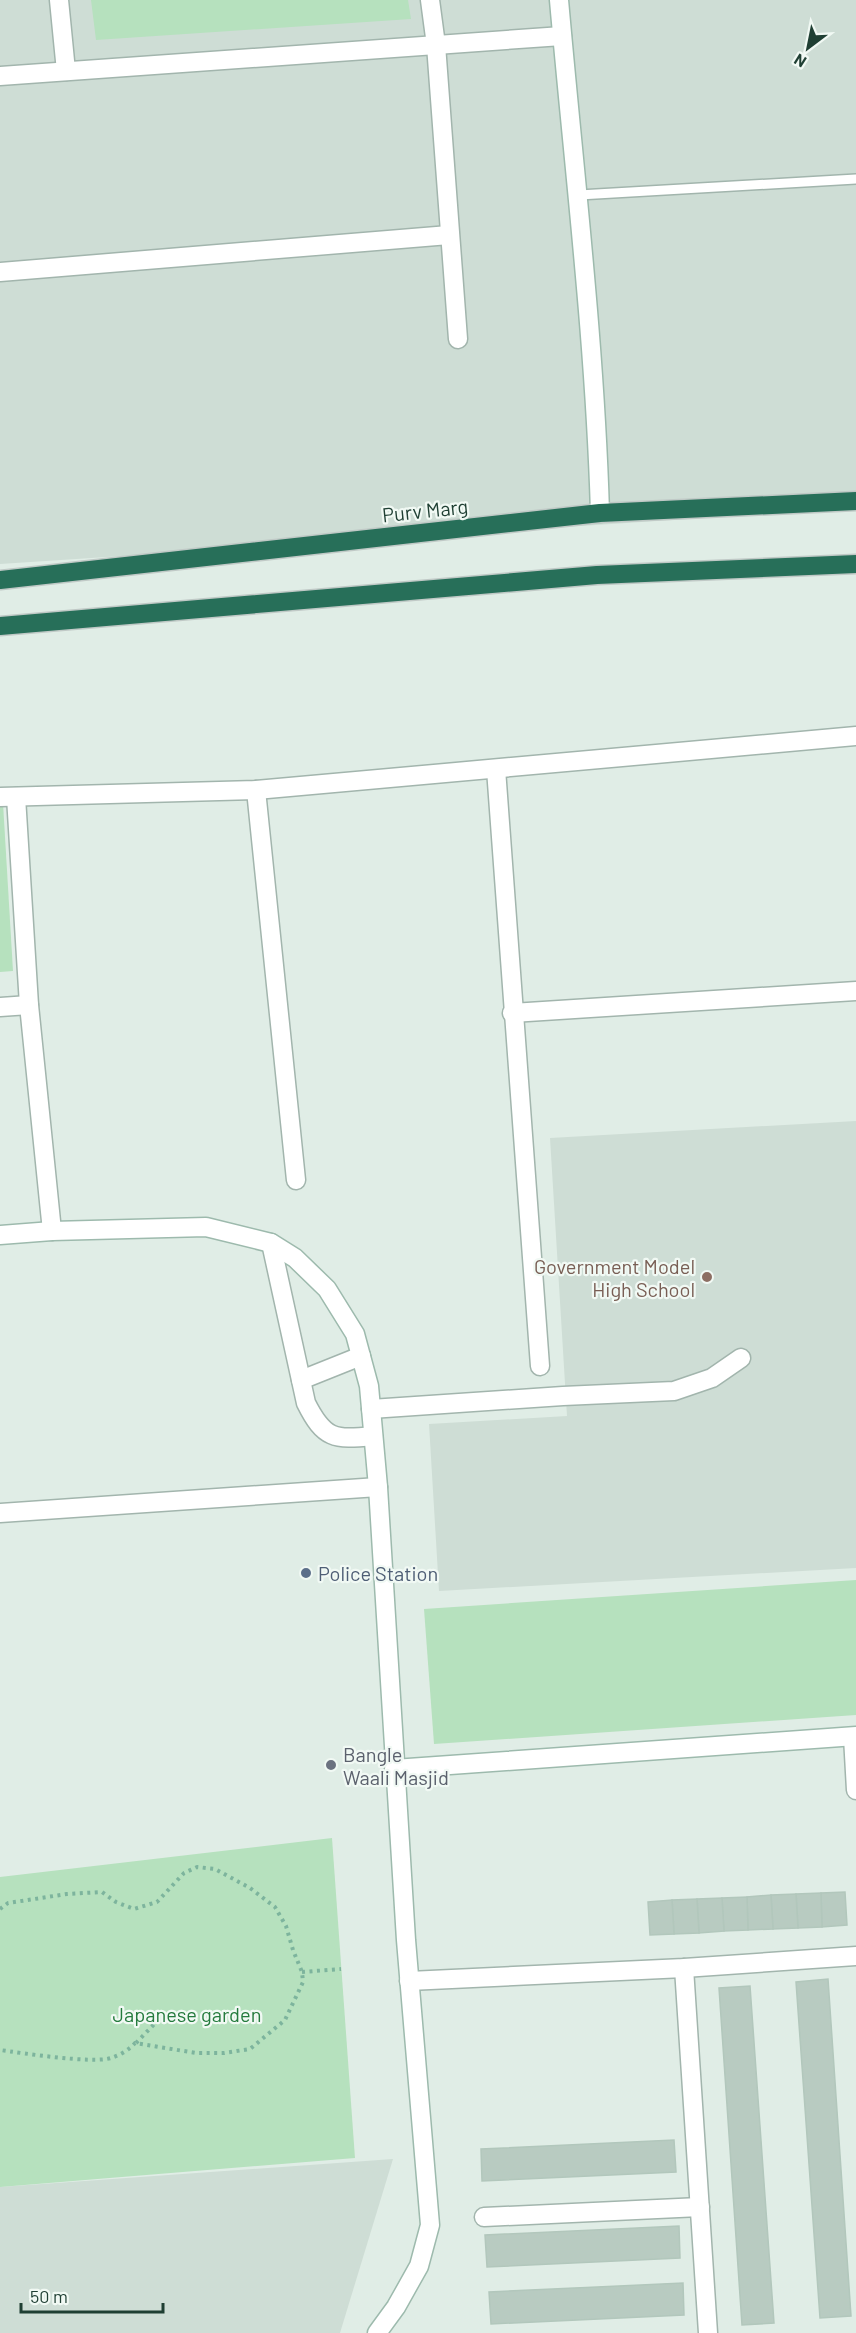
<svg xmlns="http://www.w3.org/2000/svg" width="856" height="2333" font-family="Barlow,sans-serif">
<rect width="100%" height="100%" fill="#e0ede6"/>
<g fill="#ceddd5">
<path d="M0 0H856V508L0 564Z"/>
<path d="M856 1121V1568L439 1591 429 1424 567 1416 550 1138Z"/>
<path d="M393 2159 340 2333H0V2187Z"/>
</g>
<g fill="#b6e1be">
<path d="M91 0H408L411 19 96 40Z"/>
<path d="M0 803H3L13 971 0 972Z"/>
<path d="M856 1580V1715L434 1744 424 1609Z"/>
<path d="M332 1838 355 2158 0 2187V1877Z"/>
</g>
<g fill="#b8cbc1" stroke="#b2c7bc" stroke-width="1.5">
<path d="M845 1892 847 1925 822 1927 821 1893Z"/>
<path d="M821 1893 822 1927 798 1928 796 1894Z"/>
<path d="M796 1894 798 1928 773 1929 771 1895Z"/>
<path d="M771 1895 773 1929 748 1930 747 1897Z"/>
<path d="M747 1897 748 1930 724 1931 722 1898Z"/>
<path d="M722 1898 724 1931 699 1933 697 1899Z"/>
<path d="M697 1899 699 1933 674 1934 672 1900Z"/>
<path d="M672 1900 674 1934 650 1935 648 1902Z"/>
<path d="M828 1979 851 2316 820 2318 796 1982Z"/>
<path d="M750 1986 774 2323 742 2325 719 1988Z"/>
<path d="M674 2140 676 2172 482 2181 481 2149Z"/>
<path d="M679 2226 680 2258 487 2267 485 2235Z"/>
<path d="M683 2283 684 2315 491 2324 489 2292Z"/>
</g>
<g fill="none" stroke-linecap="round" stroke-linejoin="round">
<defs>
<path id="lane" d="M579 195 856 179"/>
<g id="street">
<path d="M59 0 66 71"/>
<path d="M430 0 436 45 458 339"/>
<path d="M0 76 562 36"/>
<path d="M0 272 449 235"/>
<path d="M496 769 540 1366"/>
<path d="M256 790 296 1180"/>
<path d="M0 797 256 790 856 736"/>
<path d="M16 797 29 1005 52 1231"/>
<path d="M0 1007 29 1005"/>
<path d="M512 1013 856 991"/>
<path d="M271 1243 306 1403C324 1439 334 1440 373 1436"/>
<path d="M301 1380 361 1356"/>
<path d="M371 1409 563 1396 674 1391 712 1378 741 1358"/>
<path d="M0 1513 378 1487"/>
<path d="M853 1737 856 1790"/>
<path d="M684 1968 708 2333"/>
<path d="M409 1981 684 1968 856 1956"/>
<path d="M484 2217 700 2207"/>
</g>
<g id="secondary">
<path d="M559 0C574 171 595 341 600 513"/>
<path d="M0 1235 52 1231 206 1227 271 1243 295 1258 327 1289 355 1334 369 1386 378 1487 406 1940 430 2225 419 2266 396 2307 377 2333"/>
<path d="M394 1769 856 1736"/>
</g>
<g id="highway">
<path d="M0 580 600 513 856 501"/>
<path d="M0 626 597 575 856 564"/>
</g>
</defs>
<use href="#lane" stroke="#a2b5ad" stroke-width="12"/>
<use href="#street" stroke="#a2b5ad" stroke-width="21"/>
<use href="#secondary" stroke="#9dbaad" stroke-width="21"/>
<use href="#highway" stroke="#c0c9c6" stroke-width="21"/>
<g stroke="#7db49d" stroke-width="4" stroke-dasharray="3 4.5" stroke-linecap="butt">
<path d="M0 1909 8 1903 67 1894 102 1892 116 1902 134 1909 157 1902 184 1873 197 1867 215 1869 250 1888 275 1907 286 1926 293 1950 302 1972 303 1982 285 2020 250 2049 224 2053H196L135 2043C129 2050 120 2055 111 2058 92 2064 22 2053 0 2050"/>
<path d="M302 1972 341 1969"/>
<path d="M136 2043 167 2011"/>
</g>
<use href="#lane" stroke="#fff" stroke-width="9"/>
<use href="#street" stroke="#fff" stroke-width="18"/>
<use href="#secondary" stroke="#fff" stroke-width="18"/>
<use href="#highway" stroke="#276f59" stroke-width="18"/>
</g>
<circle fill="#8d6e63" stroke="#f1f9f4" stroke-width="2" cx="707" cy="1277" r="6"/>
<circle fill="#5c6f8a" stroke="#f1f9f4" stroke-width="2" cx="306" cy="1573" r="6"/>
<circle fill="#6b7280" stroke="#f1f9f4" stroke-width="2" cx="331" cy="1765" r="6"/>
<g text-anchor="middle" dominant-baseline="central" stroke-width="4.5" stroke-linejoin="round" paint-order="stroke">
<g font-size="20" fill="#1f3f33" stroke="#f1f9f4">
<text transform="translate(425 510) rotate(-6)">Purv Marg</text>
</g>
<g font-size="20" fill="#785e54" stroke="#f1f9f4" text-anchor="end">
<text x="695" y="1266">Government Model<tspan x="695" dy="23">High School</tspan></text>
</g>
<g font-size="20" fill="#4e5e75" stroke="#f1f9f4" text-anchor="start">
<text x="318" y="1573">Police Station</text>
</g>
<g font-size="20" fill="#5b616d" stroke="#f1f9f4" text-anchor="start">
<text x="343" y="1754">Bangle<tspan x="343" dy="23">Waali Masjid</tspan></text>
</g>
<g font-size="20" fill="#247b3d" stroke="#f1f9f4">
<text x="187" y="2014">Japanese garden</text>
</g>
</g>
<g transform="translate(808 48) rotate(212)" stroke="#f1f9f4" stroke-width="4.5" paint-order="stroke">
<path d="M0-4.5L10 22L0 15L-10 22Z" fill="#1f3f33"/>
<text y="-9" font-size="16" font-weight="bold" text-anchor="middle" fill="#1f3f33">N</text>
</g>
<path d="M21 2303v9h142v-9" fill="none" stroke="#1f3f33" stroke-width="3"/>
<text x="30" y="2303" font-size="18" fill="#1f3f33" stroke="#f1f9f4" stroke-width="4.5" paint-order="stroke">50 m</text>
</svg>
